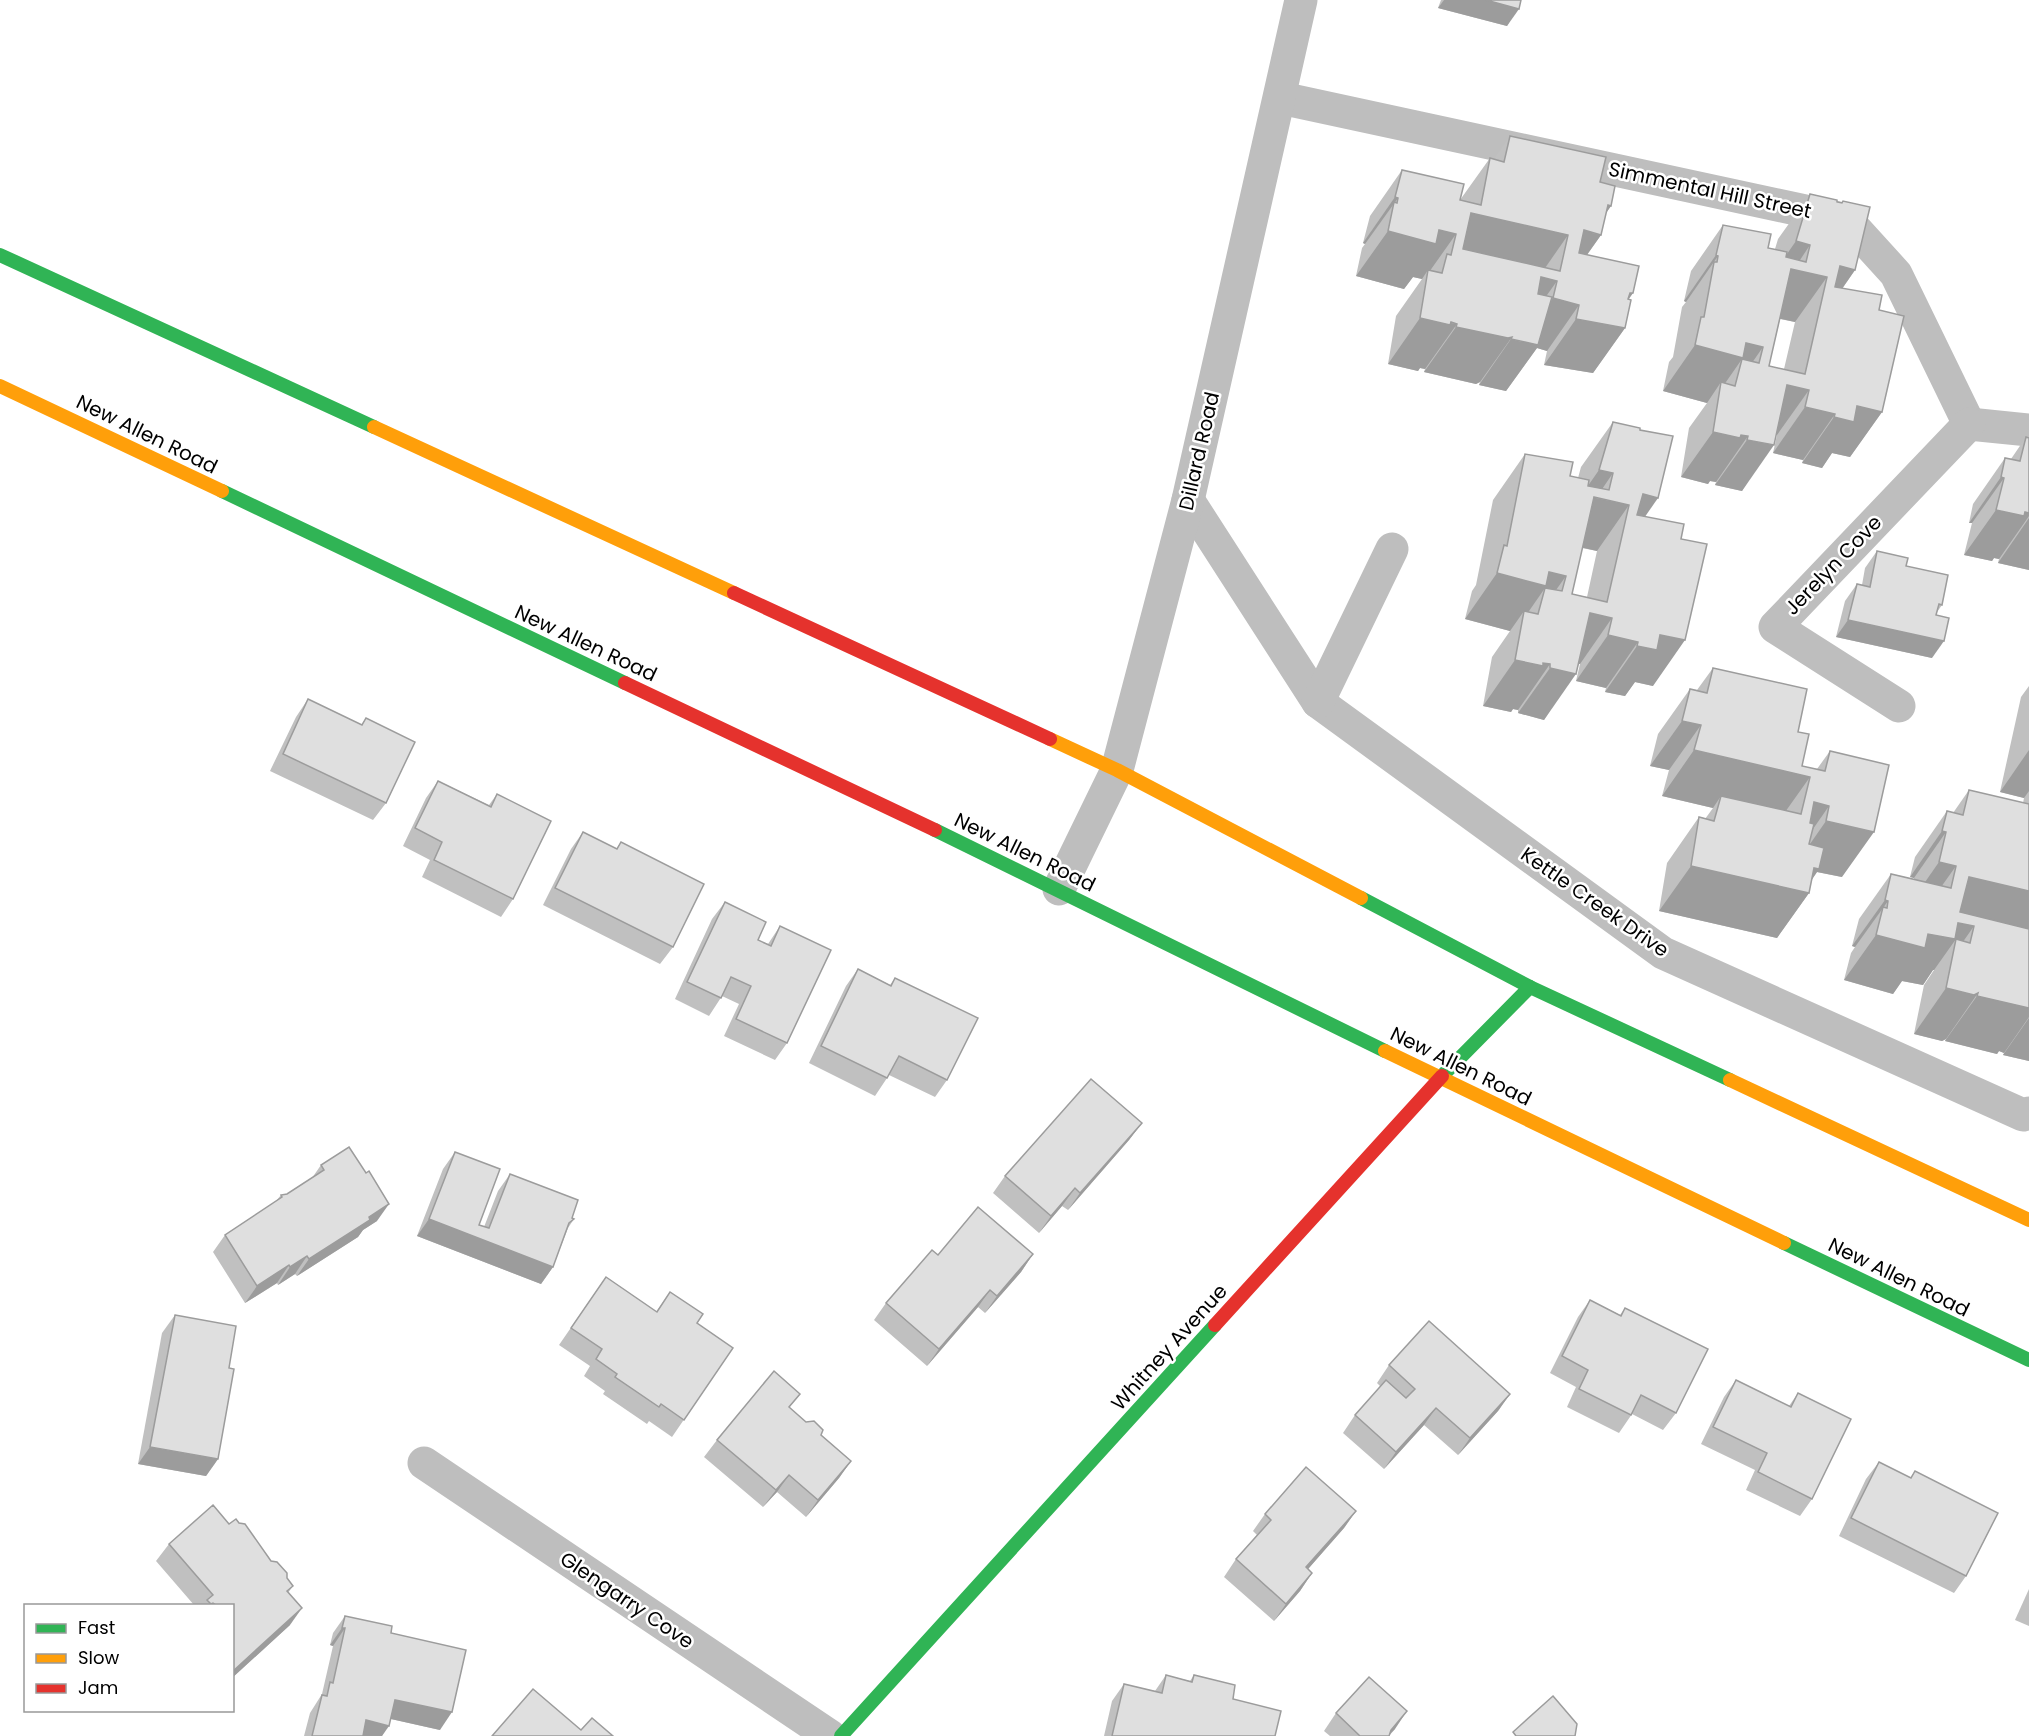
<svg xmlns="http://www.w3.org/2000/svg" width="2029" height="1736" font-family="Poppins,sans-serif">
<rect width="100%" height="100%" fill="#fff"/>
<g fill="none" stroke-linecap="round" stroke-linejoin="round">
<g stroke="#bebebe" stroke-width="33">
<path d="M1281 98 1847 220 1896 274 1969 424"/>
<path d="M1969 424 2029 430"/>
<path d="M1188 500 1318 702 1663 953 2023 1115 2029 1113"/>
<path d="M1318 702 1392 549"/>
<path d="M1899 706 1775 627 1969 424"/>
<path d="M1059 889 1117 770 1188 500 1301 0"/>
<path d="M424 1463 830 1736"/>
</g>
<g stroke="#30b455" stroke-width="14">
<path d="M0 255 374 427"/>
<path d="M222 491 625 683"/>
<path d="M935 830 1385 1051"/>
<path d="M1361 898 1530 987 1730 1080"/>
<path d="M1442 1076 1530 987"/>
<path d="M1784 1243 2029 1360"/>
<path d="M841 1736 1215 1325"/>
</g>
<g stroke="#ff9f0a" stroke-width="14">
<path d="M0 386 222 491"/>
<path d="M374 427 734 593"/>
<path d="M1050 739 1117 770 1361 898"/>
<path d="M1385 1051 1784 1243"/>
<path d="M1730 1080 2029 1220"/>
</g>
<g stroke="#e5322d" stroke-width="14">
<path d="M734 593 1050 739"/>
<path d="M625 683 935 830"/>
<path d="M1215 1325 1442 1076"/>
</g>
</g>
<g fill="#c0c0c0" fill-rule="evenodd">
<path d="M1441 0H1521L1507 26 1438 8Z"/>
<path d="M1510 136 1600 182 1611 206 1606 213 1601 235 1587 255 1633 293 1628 299 1625 328 1593 373 1544 365 1547 351 1537 348 1506 391 1479 385 1480 382 1476 384 1424 372 1425 369 1420 368 1418 371 1388 364 1396 316 1422 279 1413 277 1404 289 1356 276 1362 248 1365 244 1363 243 1370 216 1402 170 1460 200 1490 158 1494 159Z"/>
<path d="M1810 194 1837 202 1841 203 1843 201 1855 270 1842 289 1879 310 1882 412 1850 457 1832 453 1822 468 1802 463 1803 460 1773 453 1777 435H1776L1742 491 1715 485 1716 482 1710 481 1708 484 1681 477 1689 428 1707 403 1663 391 1669 362 1673 357 1682 307 1686 302 1684 301 1691 271 1723 225 1768 248 1775 249 1778 239ZM1780 319 1795 322 1784 369 1769 366Z"/>
<path d="M1613 422 1640 430 1645 517 1653 686 1635 682 1625 696 1605 692 1606 688 1576 681 1580 664H1579L1544 720 1518 713V710L1513 709 1511 712 1483 706 1492 657 1510 631 1465 619 1472 591 1476 585 1493 500 1525 454 1570 476 1578 478 1581 467ZM1582 548 1597 551 1587 597 1572 594Z"/>
<path d="M2026 437 2029 438V570L1998 563 1999 559 1994 558 1992 561 1964 555 1972 523H1969L1973 504 2005 458 2011 459Z"/>
<path d="M1877 551 1906 566 1942 605 1937 612 1936 615 1932 658 1836 637 1845 601 1857 584 1862 585 1865 568Z"/>
<path d="M1713 668 1798 732 1802 766 1817 769 1830 751 1842 877 1817 872 1811 881 1809 893 1777 938 1659 911 1667 863 1699 817 1705 819 1713 808 1662 796 1669 770 1650 766 1658 734 1690 689 1697 690Z"/>
<path d="M2029 686V1061L2003 1055 2004 1053 1999 1051 1997 1054 1945 1041 1946 1039 1942 1041 1914 1034 1924 985 1934 970H1933L1923 985 1902 981 1893 994 1844 980 1851 953 1855 947 1852 946 1859 919 1891 874 1914 879V878L1910 877 1915 857 1947 811 1953 813 1969 790 2023 803 2024 798 2000 792 2021 697Z"/>
<path d="M308 699 361 725 366 718 386 803 373 820 270 771 296 717Z"/>
<path d="M438 781 489 805 497 794 513 899 501 917 422 877 430 860 403 846 426 798Z"/>
<path d="M583 832 616 849 621 842 673 947 660 964 543 905 571 849Z"/>
<path d="M725 902 758 940 768 944 780 926 787 1043 775 1060 724 1036 739 1004 722 996 709 1016 675 999 712 919Z"/>
<path d="M858 969 890 985 895 978 947 1080 935 1097 889 1075 875 1096 809 1063 846 986Z"/>
<path d="M1142 1123 1129 1140 1068 1210 1062 1206 1039 1233 993 1193 1005 1176Z"/>
<path d="M455 1152 479 1225 484 1227 498 1191 510 1174 574 1219 568 1228 553 1267 541 1284 417 1236 443 1169Z"/>
<path d="M321 1165 377 1221 363 1230 358 1237 297 1276 295 1274 278 1285 277 1283 245 1303 213 1252 225 1235 276 1201 281 1195 287 1194 312 1178Z"/>
<path d="M1033 1254 1021 1272 985 1313 978 1307 927 1366 874 1320 886 1303 938 1255Z"/>
<path d="M606 1277 656 1312 670 1292 697 1323 733 1348 672 1437 649 1421 647 1424 603 1394 605 1391 584 1376 590 1366 559 1345Z"/>
<path d="M1590 1300 1620 1315 1625 1308 1676 1413 1663 1430 1632 1414 1619 1433 1567 1407 1576 1387 1550 1373 1578 1317Z"/>
<path d="M175 1315 218 1459 206 1476 138 1464 162 1333Z"/>
<path d="M1389 1365 1510 1394 1498 1411 1458 1455 1424 1425 1384 1469 1343 1433 1355 1415 1381 1387 1377 1383Z"/>
<path d="M1736 1380 1789 1406 1798 1393 1812 1499 1800 1516 1746 1490 1755 1470 1701 1444 1724 1397Z"/>
<path d="M790 1408 851 1461 839 1478 806 1517 777 1492 763 1507 704 1457 717 1440Z"/>
<path d="M1879 1462 1910 1478 1915 1471 1966 1576 1954 1593 1839 1536 1866 1479Z"/>
<path d="M1356 1511 1344 1528 1308 1569 1312 1573 1300 1591 1274 1621 1224 1577 1236 1559 1257 1535 1253 1531 1265 1514Z"/>
<path d="M229 1524 271 1561 293 1586 288 1593 290 1625 232 1678V1605H194L156 1561 169 1544Z"/>
<path d="M2029 1589V1626L2015 1620Z"/>
<path d="M345 1616 391 1633 440 1730 391 1719 382 1736H304L310 1713 322 1694 333 1646 330 1645 333 1633Z"/>
<path d="M1166 1675 1190 1681 1194 1675 1233 1699 1275 1736H1104L1112 1701 1124 1684 1155 1691Z"/>
<path d="M1336 1713 1395 1729 1389 1736H1330L1324 1731Z"/>
</g>
<g fill="#9c9c9c">
<path d="M1444 0H1486L1519 9 1507 26 1438 8Z"/>
<path d="M1395 197 1398 198 1365 244 1363 243Z"/>
<path d="M1608 205 1611 206 1592 233 1601 235 1569 280 1584 230Z"/>
<path d="M1471 213 1568 235 1536 281 1451 255Z"/>
<path d="M1439 230 1456 234 1427 275 1428 270 1422 279 1413 277 1404 289 1356 276 1388 231Z"/>
<path d="M1796 241 1810 245 1794 269 1827 277 1795 322 1759 314 1764 287Z"/>
<path d="M1716 255 1718 256 1686 302 1684 301Z"/>
<path d="M1840 266 1855 270 1823 316Z"/>
<path d="M1541 277 1557 281 1525 326Z"/>
<path d="M1630 293H1633L1611 325 1625 328 1593 373 1544 365 1576 319Z"/>
<path d="M1553 298 1579 305 1547 351 1537 348 1506 391 1479 385 1511 339 1522 342Z"/>
<path d="M1420 318 1457 324 1425 369 1420 368 1418 371 1388 364Z"/>
<path d="M1456 327 1512 337 1480 382 1476 384 1424 372Z"/>
<path d="M1746 343 1763 347 1731 393 1735 386 1742 359 1719 392 1721 382 1707 403 1663 391 1695 345Z"/>
<path d="M1787 385 1809 390 1777 435 1755 431Z"/>
<path d="M1857 406 1882 412 1850 457 1832 453 1822 468 1802 463 1834 417Z"/>
<path d="M1805 407 1835 414 1803 460 1773 453Z"/>
<path d="M1713 432 1748 436 1716 482 1710 481 1708 484 1681 477Z"/>
<path d="M1747 440 1774 445 1742 491 1715 485Z"/>
<path d="M1599 470 1613 473 1596 498 1629 505 1597 551 1562 543 1567 516Z"/>
<path d="M2001 477 2004 478 1972 523H1969Z"/>
<path d="M1643 494 1658 498 1626 544Z"/>
<path d="M1996 510 2029 513V516L1999 559 1994 558 1992 561 1964 555Z"/>
<path d="M2029 518V570L1998 563Z"/>
<path d="M1549 572 1566 576 1534 621 1538 614 1545 588 1522 621 1524 611 1510 631 1465 619 1497 573Z"/>
<path d="M1590 613 1612 618 1580 664 1558 659Z"/>
<path d="M1848 620 1944 641 1932 658 1836 637Z"/>
<path d="M1608 635 1638 642 1606 688 1576 681Z"/>
<path d="M1660 635 1685 640 1653 686 1635 682 1625 696 1605 692 1637 646Z"/>
<path d="M1515 660 1550 664 1518 710 1513 709 1511 712 1483 706Z"/>
<path d="M1550 668 1576 674 1544 720 1518 713Z"/>
<path d="M1682 721 1701 725 1669 770 1650 766Z"/>
<path d="M1694 750 1810 777 1778 822 1721 796 1713 808 1662 796Z"/>
<path d="M2029 750V791L2024 798 2000 792Z"/>
<path d="M1814 802 1829 806 1797 852Z"/>
<path d="M1826 821 1874 832 1842 877 1817 872 1804 891 1809 893 1777 938 1659 911 1691 866 1794 867Z"/>
<path d="M1942 831 1946 832 1914 878 1910 877Z"/>
<path d="M1939 862 1956 866 1924 911 1907 908Z"/>
<path d="M1969 877 2029 891V944L1974 926 1953 956 1956 939 1934 970H1933L1923 985 1902 981 1893 994 1844 980 1876 935Z"/>
<path d="M1885 900 1888 901 1855 947 1852 946Z"/>
<path d="M1946 988 1978 993 1946 1039 1942 1041 1914 1034Z"/>
<path d="M1977 996 2029 1006V1017L2004 1053 1999 1051 1997 1054 1945 1041Z"/>
<path d="M2029 1018V1061L2003 1055Z"/>
<path d="M1142 1123 1129 1140 1068 1210 1080 1193Z"/>
<path d="M1075 1188 1062 1206 1039 1233 1051 1216Z"/>
<path d="M389 1204 377 1221 363 1230 358 1237 297 1276 309 1259 369 1217Z"/>
<path d="M429 1219 553 1267 541 1284 417 1236Z"/>
<path d="M1033 1254 1021 1272 985 1313 997 1296Z"/>
<path d="M307 1256 295 1274 278 1285 290 1267Z"/>
<path d="M289 1265 277 1283 245 1303 257 1286Z"/>
<path d="M990 1290 978 1307 927 1366 939 1349Z"/>
<path d="M1510 1394 1498 1411 1458 1455 1470 1438Z"/>
<path d="M1436 1408 1424 1425 1384 1469 1396 1452Z"/>
<path d="M150 1447 218 1459 206 1476 138 1464Z"/>
<path d="M851 1461 839 1478 806 1517 818 1500Z"/>
<path d="M789 1475 777 1492 763 1507 776 1490Z"/>
<path d="M1356 1511 1344 1528 1294 1585 1306 1567Z"/>
<path d="M1312 1573 1300 1591 1274 1621 1286 1604Z"/>
<path d="M302 1608 290 1625 232 1678V1672Z"/>
<path d="M342 1628H345L333 1646 330 1645Z"/>
<path d="M395 1700 452 1712 440 1730 382 1717Z"/>
<path d="M1407 1711 1395 1729 1388 1736 1391 1730Z"/>
<path d="M366 1720 389 1726 382 1736H355Z"/>
</g>
<g fill="#dfdfdf" stroke="#9c9c9c" stroke-width="1.5" fill-rule="evenodd">
<path d="M1486 0H1521L1519 9Z"/>
<path d="M1510 136 1606 157 1600 182 1615 186 1611 206 1608 205 1601 235 1584 230 1579 253 1639 266 1633 293H1630L1628 299 1631 300 1625 328 1576 319 1579 305 1553 298 1557 281 1541 277 1538 294 1552 297 1538 345 1511 339 1512 337 1508 338 1456 327 1457 324 1451 322 1450 325 1420 318 1428 270 1442 273 1447 254 1451 255 1456 234 1439 230 1436 244 1388 231 1394 202 1397 203 1398 198 1395 197 1402 170 1464 184 1460 200 1481 205 1490 158 1504 162ZM1471 213 1568 235 1560 271 1463 249Z"/>
<path d="M1810 194 1837 200V202L1842 203 1843 201 1870 207 1855 270 1840 266 1835 287 1882 295 1879 310 1904 316 1882 412 1857 406 1854 422 1834 417 1835 414 1805 407 1809 390 1787 385 1774 445 1747 440 1748 436 1741 435 1740 438 1713 432 1721 382 1735 386 1742 359 1759 363 1763 347 1746 343 1743 358 1695 345 1701 317H1704L1714 262H1717L1718 256 1716 255 1723 225 1771 234 1768 248 1787 252 1786 257 1806 262 1810 245 1796 241ZM1791 269 1827 277 1805 374 1769 366Z"/>
<path d="M1613 422 1640 428V430L1673 436 1658 498 1643 494 1637 515 1684 524 1681 539 1707 544 1685 640 1660 635 1657 650 1637 646 1638 642 1608 635 1612 618 1590 613 1576 674 1550 668V664L1543 663V666L1515 660 1524 611 1538 614 1545 588 1562 591 1566 576 1549 572 1546 586 1497 573 1504 545 1507 546 1525 454 1573 462 1570 476 1589 480 1588 486 1609 490 1613 473 1599 470ZM1594 497 1629 505 1607 602 1572 594Z"/>
<path d="M2026 437 2029 438V513L2025 512 2024 516 1996 510 2004 478 2001 477 2005 458 2020 461Z"/>
<path d="M1877 551 1908 558 1906 566 1948 575 1942 605 1939 604 1936 615 1949 618 1944 641 1848 620 1857 584 1870 587Z"/>
<path d="M1713 668 1807 689 1798 732 1809 734 1802 766 1825 771 1830 751 1889 765 1874 832 1826 821 1829 806 1814 802 1810 823 1814 824 1809 844 1824 848 1819 869 1814 868 1809 893 1691 866 1699 817 1714 821 1721 796 1801 814 1810 777 1694 750 1701 725 1682 721 1690 689 1707 693Z"/>
<path d="M308 699 362 725 366 718 415 742 386 803 283 754Z"/>
<path d="M438 781 491 807 497 794 551 821 513 899 434 860 442 842 415 828Z"/>
<path d="M1969 790 2029 804V891L1969 877 1960 912 2029 929V1008L1977 996 1978 993 1974 995 1946 988 1956 939 1970 943 1974 926 1958 923 1955 939 1928 934 1925 948 1876 935 1883 907 1887 908 1888 901 1885 900 1891 874 1951 888 1956 866 1939 862 1946 832 1942 831 1947 811 1963 815Z"/>
<path d="M583 832 617 849 621 842 704 884 673 947 555 888Z"/>
<path d="M725 902 766 922 758 940 771 946 780 926 831 950 787 1043 736 1019 751 986 731 977 721 998 687 982Z"/>
<path d="M858 969 891 986 895 978 978 1018 947 1080 899 1056 887 1078 821 1046Z"/>
<path d="M1091 1079 1142 1123 1080 1193 1075 1188 1051 1216 1005 1176Z"/>
<path d="M349 1147 366 1173 369 1171 389 1204 369 1217 370 1220 309 1259 307 1256 290 1267 289 1265 257 1286 225 1235 282 1197 281 1195 287 1194 324 1170 321 1165Z"/>
<path d="M455 1152 500 1169 479 1225 489 1228 510 1174 578 1200 572 1218 574 1219 569 1223 553 1267 429 1219Z"/>
<path d="M978 1207 1033 1254 997 1296 990 1290 939 1349 886 1303 932 1250 938 1255Z"/>
<path d="M606 1277 657 1312 670 1292 703 1314 697 1323 733 1348 684 1420 661 1404 659 1407 615 1377 617 1374 596 1359 602 1349 571 1328Z"/>
<path d="M1590 1300 1621 1316 1625 1308 1708 1349 1676 1413 1641 1395 1631 1415 1579 1389 1588 1370 1562 1356Z"/>
<path d="M175 1315 236 1326 229 1368 234 1369 218 1459 150 1447Z"/>
<path d="M1429 1321 1510 1394 1470 1438 1436 1408 1396 1452 1355 1415 1386 1380 1406 1398 1415 1389 1389 1365Z"/>
<path d="M774 1371 800 1394 789 1407 806 1422 814 1421 823 1430 821 1435 851 1461 818 1500 789 1475 776 1490 717 1440Z"/>
<path d="M1736 1380 1791 1407 1798 1393 1851 1419 1812 1499 1758 1472 1767 1453 1713 1427Z"/>
<path d="M1879 1462 1911 1478 1915 1471 1998 1513 1966 1576 1851 1518Z"/>
<path d="M1306 1467 1356 1511 1306 1567 1312 1573 1286 1604 1236 1559 1271 1520 1265 1514Z"/>
<path d="M213 1505 229 1524 236 1519 239 1523 245 1524 271 1561 277 1562 287 1573V1578L293 1586 287 1591 302 1608 232 1672V1605H216L213 1603 211 1604 207 1600 213 1595 169 1544Z"/>
<path d="M345 1616 392 1626 391 1633 466 1650 452 1712 395 1700 389 1726 366 1720 363 1736H312L322 1695 327 1696 330 1682 333 1683 345 1628H342Z"/>
<path d="M1166 1675 1192 1682 1194 1675 1235 1685 1233 1699 1281 1711 1275 1736H1112L1124 1684 1162 1693Z"/>
<path d="M1369 1677 1407 1711 1391 1730 1389 1736H1360L1336 1713Z"/>
<path d="M533 1689 581 1730 592 1718 613 1736H492Z"/>
<path d="M1553 1696 1577 1724 1575 1736H1516L1513 1732Z"/>
</g>
<g text-anchor="middle" dominant-baseline="central" stroke-width="5" stroke-linejoin="round" paint-order="stroke">
<g font-size="20" fill="#000" stroke="#fff">
<text transform="translate(1710 190) rotate(12)">Simmental Hill Street</text>
<text transform="translate(147 434) rotate(26)">New Allen Road</text>
<text transform="translate(1199 451) rotate(-77)">Dillard Road</text>
<text transform="translate(1833 565) rotate(-46)">Jerelyn Cove</text>
<text transform="translate(586 643) rotate(25)">New Allen Road</text>
<text transform="translate(1025 852) rotate(26)">New Allen Road</text>
<text transform="translate(1595 902) rotate(35)">Kettle Creek Drive</text>
<text transform="translate(1461 1066) rotate(26)">New Allen Road</text>
<text transform="translate(1899 1277) rotate(26)">New Allen Road</text>
<text transform="translate(1169 1347) rotate(-48)">Whitney Avenue</text>
<text transform="translate(627 1600) rotate(34)">Glengarry Cove</text>
</g>
</g>
<rect x="24" y="1604" width="210" height="108" fill="#ffffff" stroke="#999999" stroke-width="1.5"/>
<rect x="36" y="1624" width="30" height="9" fill="#30b455" stroke="#999999" stroke-width="1.5"/>
<text x="78" y="1634" font-size="18" fill="#000000">Fast</text>
<rect x="36" y="1654" width="30" height="9" fill="#ff9f0a" stroke="#999999" stroke-width="1.5"/>
<text x="78" y="1664" font-size="18" fill="#000000">Slow</text>
<rect x="36" y="1684" width="30" height="9" fill="#e5322d" stroke="#999999" stroke-width="1.5"/>
<text x="78" y="1694" font-size="18" fill="#000000">Jam</text>
</svg>
